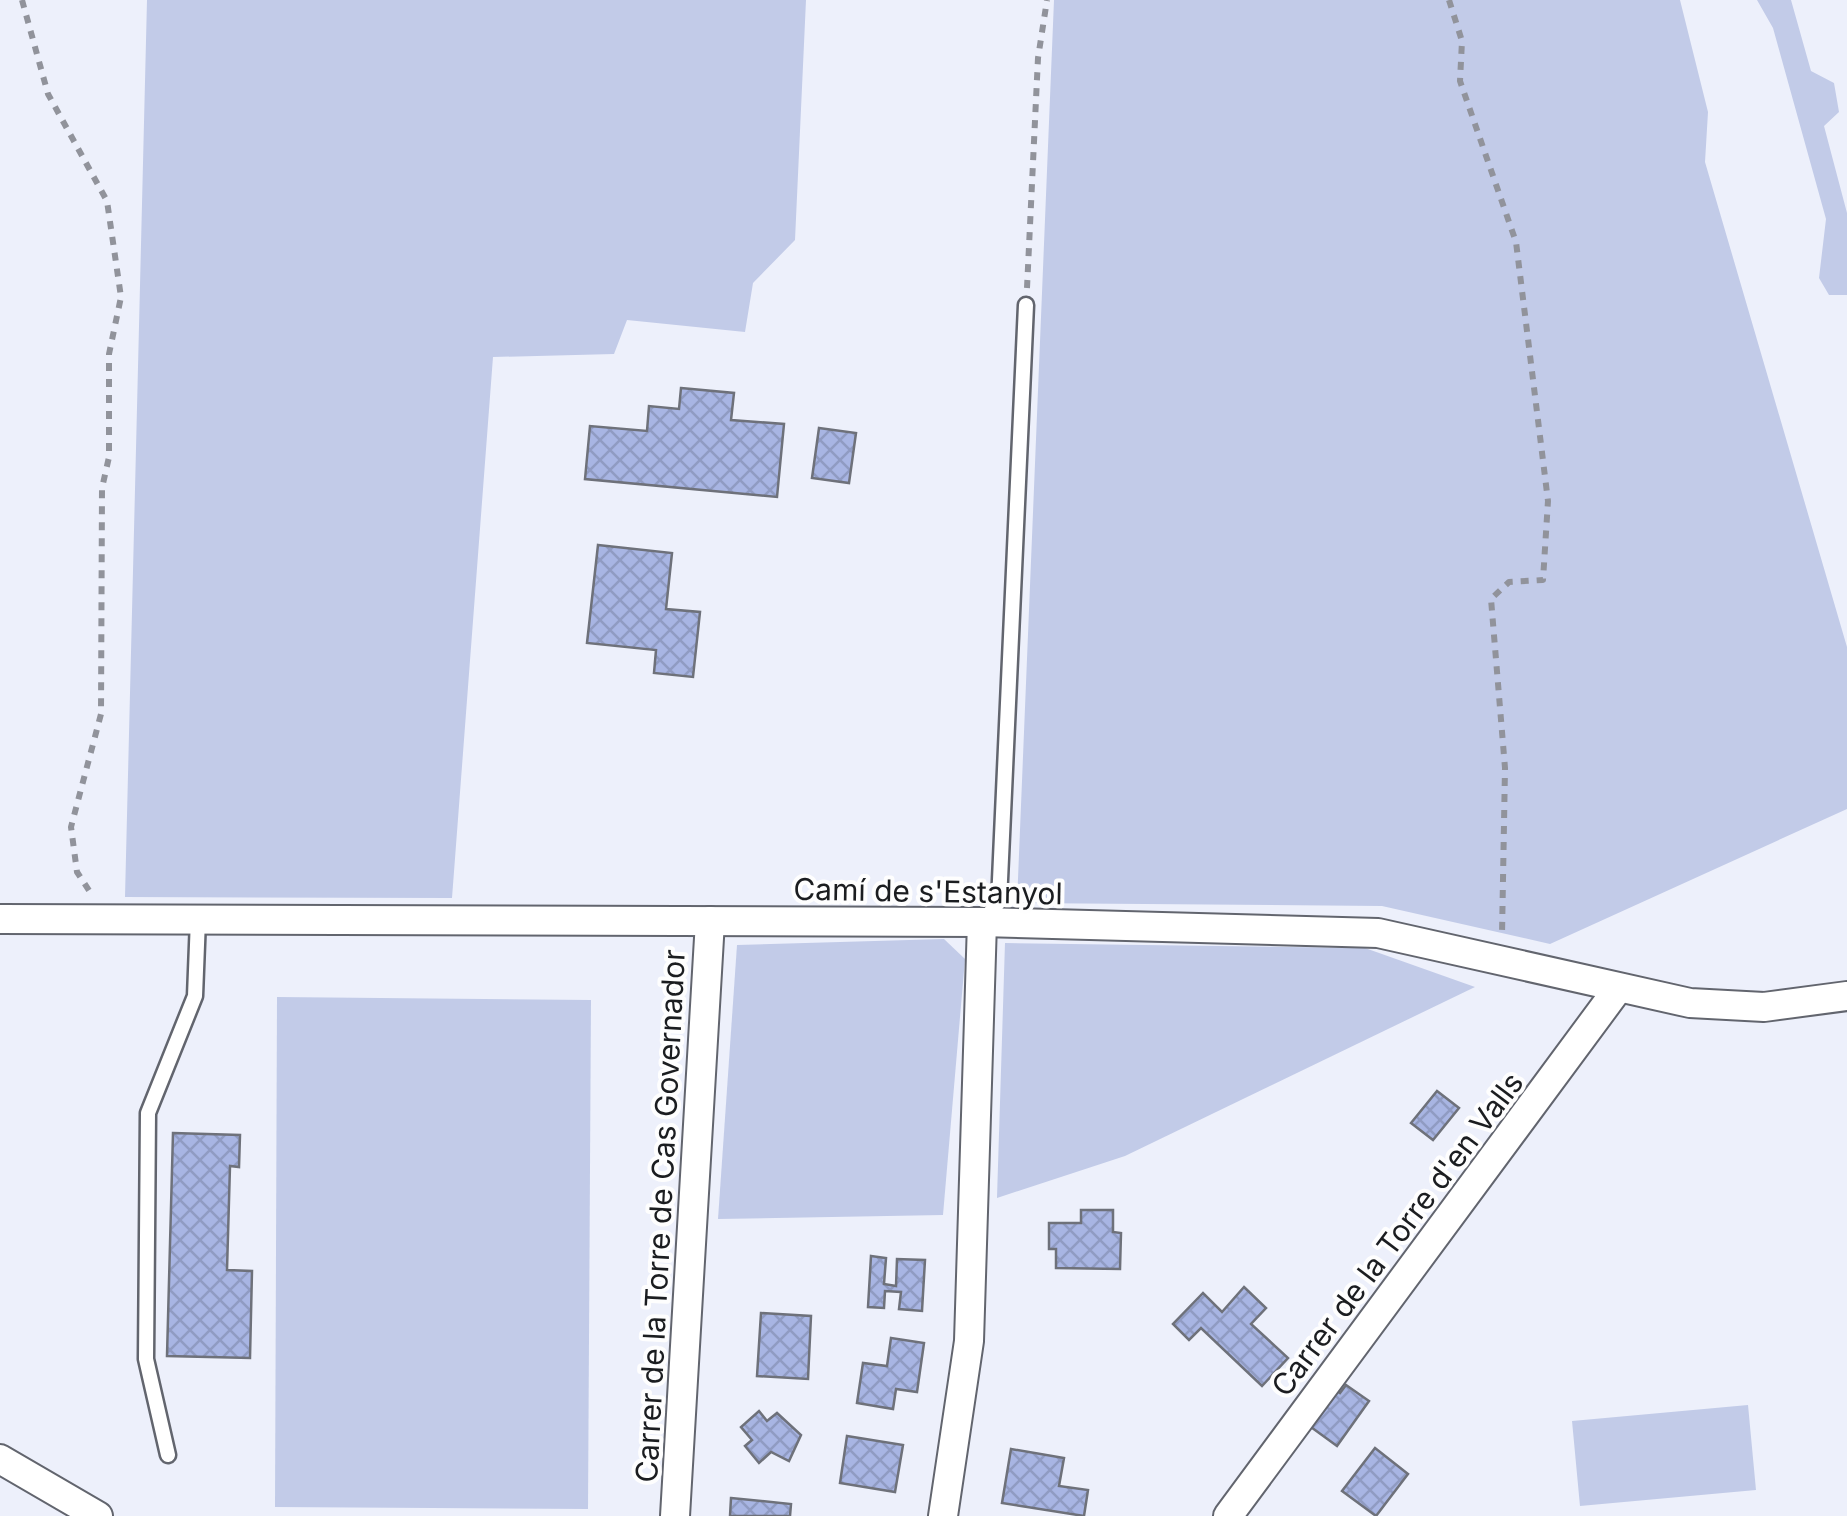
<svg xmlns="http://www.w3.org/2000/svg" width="1847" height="1516" font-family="Inter,sans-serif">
<defs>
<pattern id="building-cross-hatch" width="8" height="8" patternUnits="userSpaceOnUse" patternTransform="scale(2.5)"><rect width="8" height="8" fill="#a8b5e3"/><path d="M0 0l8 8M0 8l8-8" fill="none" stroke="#909bc2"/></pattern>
</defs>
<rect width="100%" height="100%" fill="#edf0fb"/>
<g fill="#c2cbe8">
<path d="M147 0H806L795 240 753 283 745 332 627 320 614 354 493 357 452 898 125 897Z"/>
<path d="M1054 0H1680L1708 112 1705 162 1847 647V809L1550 944 1382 906 1017 903Z"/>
<path d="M1757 0H1791L1811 71 1834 83 1839 112 1824 126 1847 213V295H1829L1819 278 1826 219 1773 28Z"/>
<path d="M944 939 965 959 943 1215 718 1219 737 945Z"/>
<path d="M1005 943 1365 948 1475 987 1125 1156 997 1198Z"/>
<path d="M277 997 591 1000 588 1509 275 1507Z"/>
<path d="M1748 1405 1756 1490 1580 1506 1572 1421Z"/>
</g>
<g fill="url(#building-cross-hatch)" stroke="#6e717a" stroke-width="2.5">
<path d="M681 388 734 393 731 420 784 424 777 497 585 479 590 426 647 431 649 406 679 409Z"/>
<path d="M819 428 856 433 849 483 812 478Z"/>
<path d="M598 545 672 553 666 609 700 612 693 677 654 673 656 650 587 643Z"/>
<path d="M1437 1091 1459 1108 1433 1140 1411 1123Z"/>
<path d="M173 1133 240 1135 239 1167 230 1166 227 1270 252 1271 250 1358 167 1356Z"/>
<path d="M1081 1210H1113V1232L1121 1233 1120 1269 1056 1268V1249H1049V1223H1081Z"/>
<path d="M871 1256 886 1258 884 1284 896 1286 897 1259 925 1260 922 1311 899 1309 901 1292 885 1291 884 1308 868 1307Z"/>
<path d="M1244 1287 1266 1308 1251 1324 1288 1358 1262 1386 1201 1328 1189 1340 1173 1324 1203 1293 1222 1312Z"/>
<path d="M761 1313 811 1316 808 1379 757 1376Z"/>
<path d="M891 1338 924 1343 917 1392 896 1389 893 1409 857 1403 863 1363 887 1366Z"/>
<path d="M1346 1385 1369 1401 1337 1446 1304 1422 1330 1386 1340 1393Z"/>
<path d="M759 1411 767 1421 777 1413 801 1435 789 1461 771 1452 759 1463 745 1446 752 1440 741 1427Z"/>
<path d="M847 1436 903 1445 895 1492 840 1483Z"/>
<path d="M1375 1448 1408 1474 1376 1516 1342 1491Z"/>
<path d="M1011 1449 1064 1458 1059 1486 1088 1490 1084 1516 1002 1503Z"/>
<path d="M731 1498 791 1504 790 1516H730Z"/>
</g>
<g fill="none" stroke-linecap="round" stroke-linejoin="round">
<defs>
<g id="lane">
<path d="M982 922 999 902 1026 305"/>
<path d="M168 1455 146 1359 148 1113 195 996 198 919"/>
</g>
<g id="street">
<path d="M0 919 982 922 1378 933 1690 1003 1764 1007 1847 996"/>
<path d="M0 1459 98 1516"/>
<path d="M675 1516 710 921"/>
<path d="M943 1516 969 1341 982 922"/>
<path d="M1228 1516 1617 990"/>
</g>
</defs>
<use href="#lane" stroke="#62656e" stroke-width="19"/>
<use href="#street" stroke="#62656e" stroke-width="32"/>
<g stroke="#91939b" stroke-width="6" stroke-dasharray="8 8" stroke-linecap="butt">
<path d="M22 0 48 94 107 201 121 297 109 354V457L102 488 101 714 71 827 77 872 90 892"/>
<path d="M1449 0 1462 41 1460 81 1516 242 1548 501 1543 580 1509 582 1491 599 1505 768 1502 935"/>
<path d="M1027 288 1038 58 1047 0"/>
</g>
<use href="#lane" stroke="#fff" stroke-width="14"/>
<use href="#street" stroke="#fff" stroke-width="28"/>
</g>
<g text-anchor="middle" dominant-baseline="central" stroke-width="8" stroke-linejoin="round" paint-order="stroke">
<g font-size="30" fill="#1b1d20" stroke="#fefefe">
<text transform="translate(928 891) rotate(1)">Camí de s'Estanyol</text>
<text transform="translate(660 1216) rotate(-87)">Carrer de la Torre de Cas Governador</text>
<text transform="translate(1397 1234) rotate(-53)">Carrer de la Torre d'en Valls</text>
</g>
</g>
</svg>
